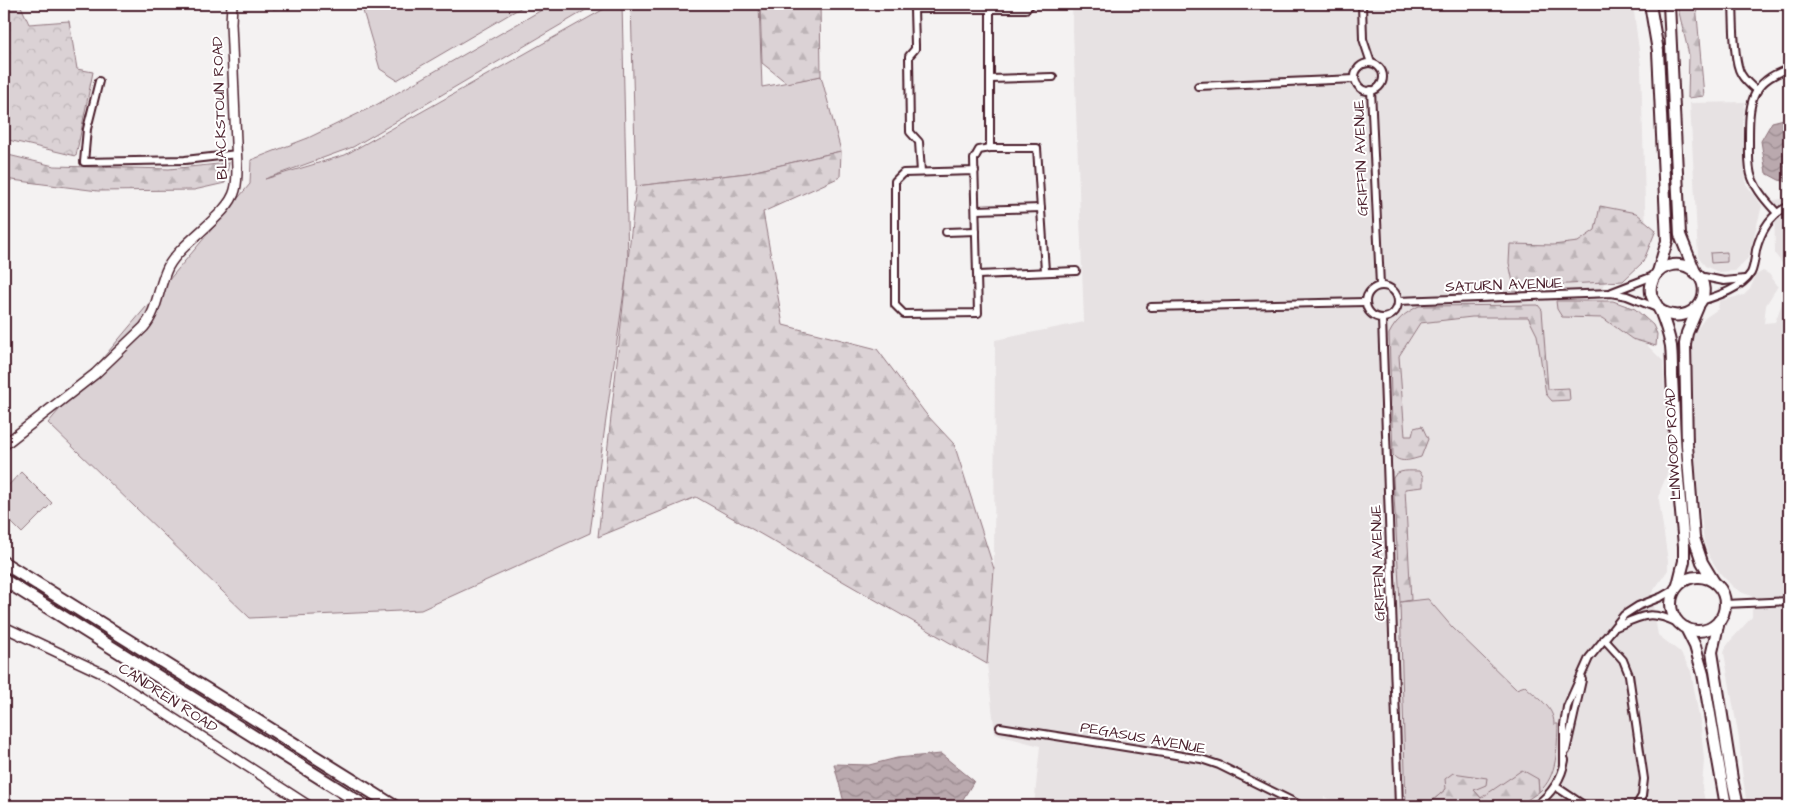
<svg xmlns="http://www.w3.org/2000/svg" width="1793" height="810" font-family="'Architects Daughter',sans-serif">
<defs>
<pattern id="forest-firs" width="22" height="20" patternUnits="userSpaceOnUse" patternTransform="scale(1.25)"><rect width="22" height="20" fill="#dbd2d5"/><path d="M5 1l3.5 6h-7zM16 11l3.5 6h-7z" fill="#bdb4b7"/></pattern>
<pattern id="park-crowns" width="20" height="18" patternUnits="userSpaceOnUse" patternTransform="scale(1.25)"><rect width="20" height="18" fill="#dbd2d5"/><path d="M2 6a3 3 0 1 1 6 0M12 15a3 3 0 1 1 6 0" fill="none" stroke="#bdb4b7"/></pattern>
<pattern id="water-waves" width="16" height="10" patternUnits="userSpaceOnUse" patternTransform="scale(1.25)"><rect width="16" height="10" fill="#baa9ae"/><path d="M0 5q4-4 8 0t8 0" fill="none" stroke="#99898e"/></pattern>
</defs>
<rect width="100%" height="100%" fill="#f4f2f2"/>
<filter id="ink" filterUnits="userSpaceOnUse"><feTurbulence type="fractalNoise" baseFrequency=".02" numOctaves="2"/><feDisplacementMap in="SourceGraphic" scale="10" xChannelSelector="R" yChannelSelector="G"/><feConvolveMatrix kernelMatrix="1 2 1 2 8 2 1 2 1" color-interpolation-filters="sRGB"/></filter>
<g filter="url(#ink)">
<g fill="#e7e2e3">
<path d="M1072 4H1633L1641 66 1646 237 1603 285 1604 302 1663 361 1669 465 1666 477 1660 491 1659 500 1668 561V570L1651 594 1658 635 1680 652 1691 671 1701 728 1704 760 1702 787 1706 806H1344L1324 797 1323 806H1034L1040 746 995 734 987 664 994 569 995 340 1084 322Z"/>
<path d="M1745 102 1743 121 1746 184 1762 206 1748 258 1735 271 1718 272 1705 266 1698 256 1690 103Z"/>
<path d="M1789 198V272L1775 254 1774 200Z"/>
<path d="M1763 271 1769 274 1778 286 1766 305 1764 323 1775 322 1789 285V806H1747L1742 771 1739 739 1724 653 1726 647 1731 640 1752 617V596L1743 593 1733 587 1719 572 1709 556 1704 542 1695 464 1691 353 1694 333 1705 318 1718 309 1719 301 1744 295 1750 289 1756 275Z"/>
</g>
<g fill="#dbd2d5" stroke="#927880">
<path d="M282 4H326L273 9Z"/>
<path d="M361 4H527L397 80 380 69Z"/>
<path d="M552 4H596L353 147 265 179 345 155 613 4H622L628 263 590 533 421 610 250 618 48 423 250 184 251 160 308 138 376 105Z"/>
<path d="M631 4H759L762 87 821 76 841 151 747 173 636 186Z"/>
<path d="M21 472 52 503 22 533 4 515V490Z"/>
<path d="M1428 599 1452 627 1516 689 1525 686C1537 698 1554 706 1554 724H1558C1557 747 1558 776 1539 792L1538 779 1481 798 1474 790 1446 789 1431 802 1429 806H1406L1400 602Z"/>
</g>
<g fill="url(#forest-firs)" stroke="#927880">
<path d="M760 4H820L821 76 787 83 762 63Z"/>
<path d="M1677 4H1696L1704 96 1688 98 1689 55Z"/>
<path d="M841 151 840 177 763 212 783 325 877 349 926 414 954 444 994 569 987 664 696 497 598 537 636 186 747 173Z"/>
<path d="M4 154 54 166 169 169 229 163 225 183 194 190 98 191 4 179Z"/>
<path d="M1600 206 1636 213 1656 230 1643 262 1623 281 1514 287 1509 263 1510 244 1553 245 1578 242 1595 230Z"/>
<path d="M1556 301H1613L1635 309 1653 325 1657 334 1656 346 1632 339 1603 318 1562 317 1557 309Z"/>
<path d="M1538 305 1542 310 1548 389 1569 388 1570 400 1552 401 1546 394 1537 335 1528 317H1472L1420 323 1399 356 1405 436H1412L1414 428 1422 426 1428 439 1421 457C1410 460 1400 464 1393 455L1389 334C1396 320 1405 313 1419 306Z"/>
<path d="M1419 471 1423 476V487L1405 489 1411 600 1400 602 1393 478C1397 469 1411 471 1419 471Z"/>
<path d="M1522 770 1538 779 1539 792 1518 806H1429L1431 802 1446 789 1445 779 1453 773 1487 778 1486 785 1474 790 1481 798Z"/>
</g>
<g fill="url(#park-crowns)" stroke="#927880">
<path d="M4 4H20L29 24 69 21 77 69 93 72 76 156 4 139Z"/>
<path d="M1727 252V262L1711 263 1710 253Z"/>
</g>
<g fill="url(#water-waves)" stroke="#8d727a">
<path d="M1784 119 1789 121V182H1788L1779 180 1766 173 1761 141 1772 122Z"/>
<path d="M941 754 974 781 960 804 957 806H845L834 764 869 765 897 758Z"/>
</g>
<g fill="none" stroke-linecap="round" stroke-linejoin="round">
<defs>
<g id="street">
<path d="M910 4 914 9H1026L1031 4"/>
<path d="M1362 4 1363 39 1371 63"/>
<path d="M1733 4C1734 20 1733 61 1741 74 1745 81 1751 86 1757 91"/>
<path d="M914 9 915 45V49L909 56 910 132 919 142 921 172"/>
<path d="M990 9V148"/>
<circle cx="1369" cy="77" r="14"/>
<path d="M990 79 1053 77"/>
<path d="M99 81 87 129 84 162 185 160 237 154"/>
<path d="M1198 86 1355 79"/>
<path d="M1371 90 1380 285"/>
<path d="M975 171 903 173 895 181V305L904 314 978 313 974 159 979 150 990 148H1037L1045 271"/>
<path d="M976 210 1041 208"/>
<path d="M1777 213C1767 202 1757 191 1752 178 1748 168 1749 154 1749 143 1749 107 1748 81 1789 69"/>
<path d="M946 232 976 231"/>
<path d="M978 275 1076 271"/>
<path d="M1699 276 1724 281 1745 279"/>
<circle cx="1382" cy="302" r="16"/>
<path d="M1612 292 1656 275"/>
<path d="M1398 301 1611 293 1627 296 1657 308"/>
<path d="M1701 301C1717 296 1741 289 1751 273 1754 267 1755 257 1756 250 1761 231 1771 214 1789 206"/>
<path d="M1151 307 1365 302"/>
<path d="M1382 319 1399 806"/>
<path d="M1725 604 1789 601"/>
<path d="M1616 627C1643 615 1650 610 1678 623"/>
<path d="M1604 639 1623 660 1629 675 1644 779 1642 796 1636 806"/>
<path d="M1000 727 1201 759 1219 765 1302 806"/>
<path d="M1566 751 1582 680"/>
<path d="M1564 764V725L1567 707 1589 658 1624 615 1638 606 1661 597 1675 589"/>
<path d="M1555 786 1585 806"/>
<path d="M1535 806C1550 795 1562 779 1565 760"/>
</g>
<g id="secondary">
<path d="M4 445 95 374 144 327C158 310 158 287 168 267 183 240 229 215 235 190 237 183 237 174 237 167L231 23 232 4"/>
<path d="M4 627 106 675 309 806"/>
</g>
<g id="primary">
<path d="M1650 4 1658 51 1667 241 1658 272"/>
<path d="M1669 4 1680 235 1695 272"/>
<path d="M1698 307 1687 333 1685 344 1687 445 1694 538 1702 562 1714 582"/>
<path d="M1661 311C1692 328 1718 292 1695 272 1680 258 1655 265 1651 286 1649 298 1657 303 1661 313 1665 323 1669 336 1671 346 1672 356 1672 366 1672 376 1673 396 1674 417 1675 437 1677 473 1681 510 1684 546V561L1678 585"/>
<circle cx="1698" cy="604" r="27"/>
<path d="M1719 621 1712 652 1732 779 1738 806"/>
<path d="M1686 628 1695 646 1703 674 1726 806"/>
</g>
<g id="highway">
<path d="M4 563 394 806"/>
<path d="M4 580 365 806"/>
</g>
</defs>
<use href="#street" stroke="#4a1f2b" stroke-width="10"/>
<use href="#secondary" stroke="#4a1f2b" stroke-width="12"/>
<use href="#primary" stroke="#4a1f2b" stroke-width="14"/>
<use href="#highway" stroke="#4a1f2b" stroke-width="15"/>
<use href="#street" stroke="#fff" stroke-width="6"/>
<use href="#secondary" stroke="#fff" stroke-width="9"/>
<use href="#primary" stroke="#fff" stroke-width="10"/>
<use href="#highway" stroke="#fff" stroke-width="11"/>
</g>
</g>
<g text-anchor="middle" dominant-baseline="central" stroke-width="4" stroke-linejoin="round" paint-order="stroke">
<g font-size="15" fill="#4a1f2b" stroke="#fff">
<text transform="translate(220 108) rotate(-92)">BLACKSTOUN ROAD</text>
<text transform="translate(1361 158) rotate(-92)">GRIFFIN AVENUE</text>
<text transform="translate(1504 285) rotate(-2)">SATURN AVENUE</text>
<text transform="translate(1673 444) rotate(-93)">LINWOOD ROAD</text>
<text transform="translate(1378 563) rotate(-92)">GRIFFIN AVENUE</text>
<text transform="translate(168 698) rotate(33)">CANDREN ROAD</text>
<text transform="translate(1143 738) rotate(10)">PEGASUS AVENUE</text>
</g>
</g>
<rect width="1793" height="810" fill="none" stroke="#fff" stroke-width="20"/>
<rect x="10" y="10" width="1773" height="790" fill="none" stroke="#4a1f2b" stroke-width="2" filter="url(#ink)"/>
</svg>
